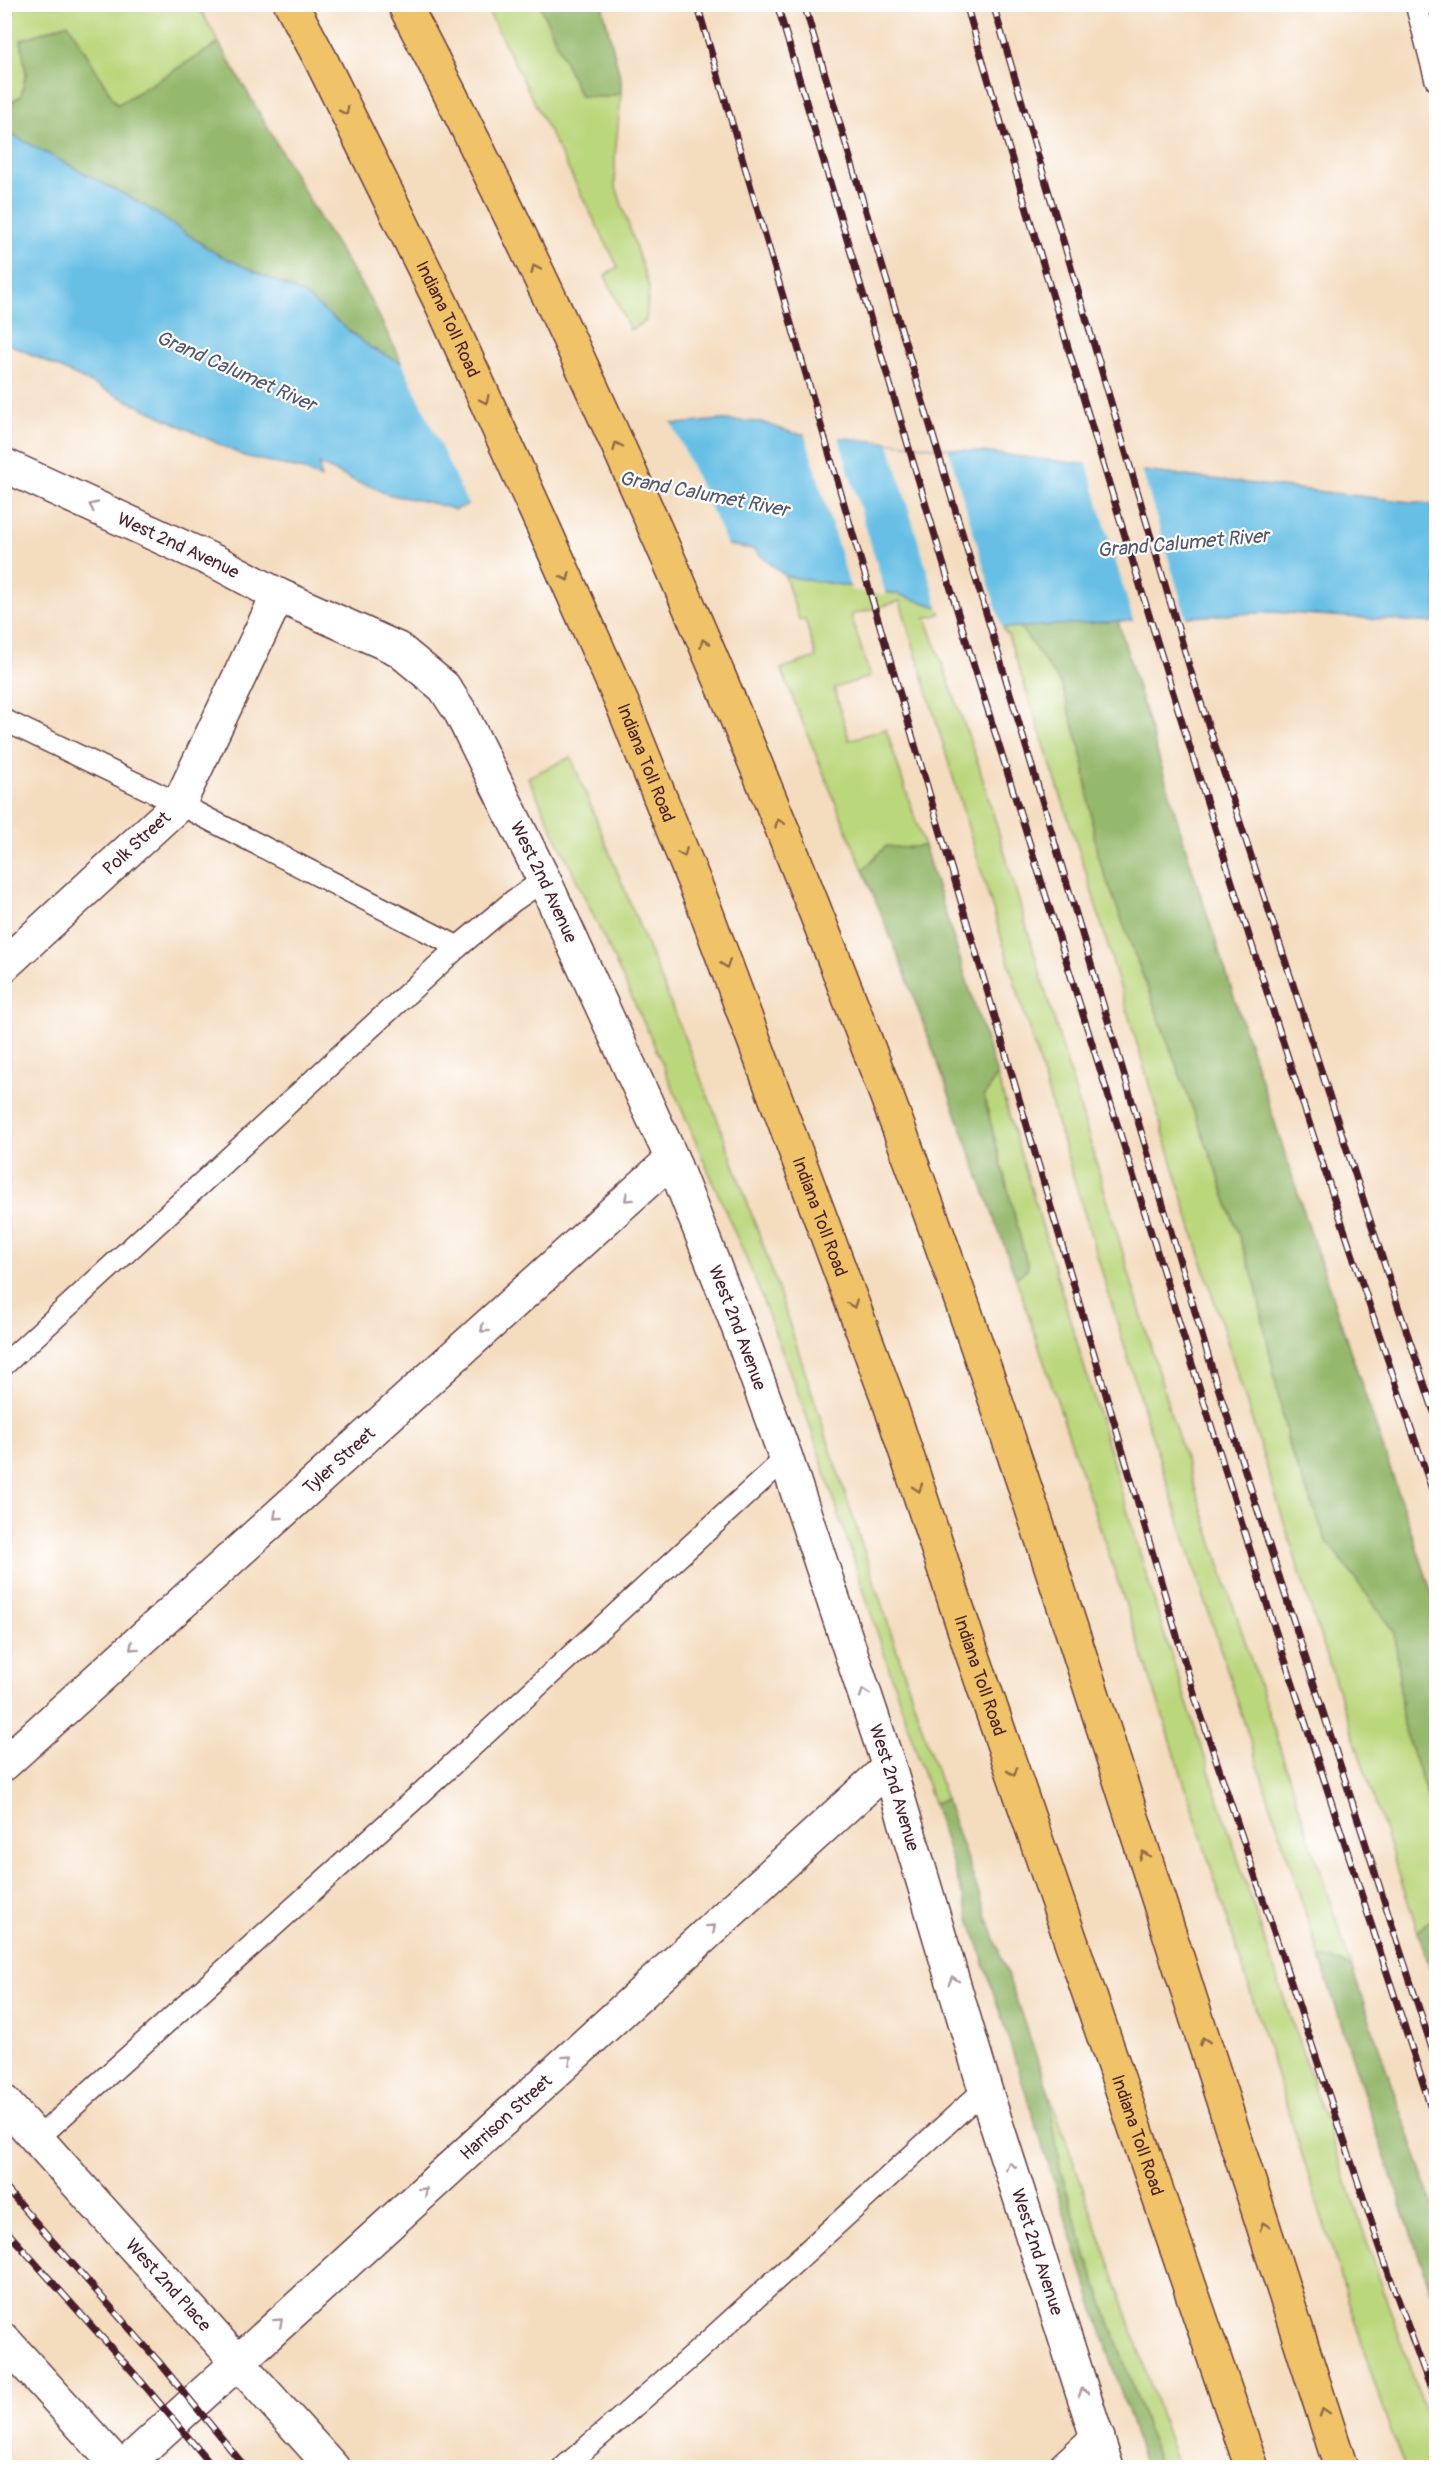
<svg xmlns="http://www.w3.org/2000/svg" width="1441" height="2472" font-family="Pangolin,sans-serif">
<rect width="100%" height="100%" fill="#fff"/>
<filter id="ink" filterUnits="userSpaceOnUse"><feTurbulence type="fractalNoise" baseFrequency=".0167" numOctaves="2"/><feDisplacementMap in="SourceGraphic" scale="12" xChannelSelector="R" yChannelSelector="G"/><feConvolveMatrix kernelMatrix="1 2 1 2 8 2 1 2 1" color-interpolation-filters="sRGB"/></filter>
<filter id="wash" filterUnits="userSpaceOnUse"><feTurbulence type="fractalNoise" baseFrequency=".008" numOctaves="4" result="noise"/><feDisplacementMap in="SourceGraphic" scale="24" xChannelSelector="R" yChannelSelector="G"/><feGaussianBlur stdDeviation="1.35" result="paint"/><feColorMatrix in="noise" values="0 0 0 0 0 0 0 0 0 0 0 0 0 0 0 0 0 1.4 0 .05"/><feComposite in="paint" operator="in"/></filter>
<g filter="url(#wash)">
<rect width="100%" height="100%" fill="#f4dcbf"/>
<g fill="#bbd77c" stroke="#827b54" stroke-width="1.5">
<path d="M5 5H198L219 43 117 105 68 24 21 40 26 73 21 97 5 106Z"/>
<path d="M485 5H540L580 96 606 97 621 93 615 157V184L649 287 646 321 630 330 605 275 618 267Z"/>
<path d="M785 576 897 594 941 608 940 614 926 618 979 766 1170 1412 1352 1969 1333 1959 1320 1958 1143 1408 900 601 851 615 870 677 834 688 849 740 886 729 924 846 903 848 886 846 863 870 781 669 816 657 805 619 799 620Z"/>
<path d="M1000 626 1020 627 1062 686 1082 754 1097 854 1219 1178 1256 1286 1289 1447 1326 1540 1395 1632 1403 1725 1436 1822V1922L1429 1921 1418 1932 1311 1608 1198 1249 1085 869 1008 635Z"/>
<path d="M571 757 718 1121 769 1262 946 1800 933 1803 808 1420 754 1277 652 1040 528 777Z"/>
<path d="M997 1075 1162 1627 1278 1981 1436 2444V2467H1405L1384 2413 1160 1707 1016 1278 1028 1268 984 1097Z"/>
<path d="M1048 2090 1116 2282 1178 2467H1160L1140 2407 1087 2258 1060 2168Z"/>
</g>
<g fill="#94b86c" stroke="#6f6c4c" stroke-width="1.5">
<path d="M540 5H602L621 80V93L606 97 580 96Z"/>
<path d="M68 23 117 105 219 43 323 224 372 302 402 363 371 348 303 294 217 254 142 204 5 131 4 106 21 96 26 73 21 40Z"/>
<path d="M1118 621 1190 862 1314 1243 1436 1605V1822L1403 1725 1395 1632 1326 1540 1289 1446 1256 1286 1219 1178 1097 854 1082 754 1062 686 1020 627Z"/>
<path d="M886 846 903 848 924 846 997 1075 984 1097 1028 1268 1016 1278 902 965 863 870Z"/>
<path d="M946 1800 1048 2090 1060 2168 1087 2258 1140 2407 1160 2467H1145L933 1803Z"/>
<path d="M1429 1921 1436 1922V1985L1418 1932Z"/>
<path d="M1320 1958 1333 1959 1352 1969 1436 2214V2305L1381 2146Z"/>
</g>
<path fill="#67bfe5" stroke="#586f88" stroke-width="1.5" d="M5 131 142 204 217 254 303 294 371 348 402 363 648 415 676 424 722 420 761 422 793 433 963 450 1436 505V623L1273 612 1005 628 897 594 785 576 753 549 469 504 455 510C434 501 413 500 391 495 380 493 373 484 361 484L319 464 321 479 304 470 244 456 5 342Z"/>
<g fill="#f4dcbf">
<path d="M400 358 648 412 670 419 729 549 469 507Z"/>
<path d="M804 431 838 435 886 595 851 590Z"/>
<path d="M889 443 948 449 1003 630 939 610Z"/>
<path d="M1086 461 1141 467 1187 620 1134 623Z"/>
</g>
</g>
<g filter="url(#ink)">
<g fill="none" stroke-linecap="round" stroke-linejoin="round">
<defs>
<g id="lane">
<path d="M1416 4 1436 80"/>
<path d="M4 720 179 804 458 947 513 901 544 880"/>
<path d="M4 1365 458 947"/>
<path d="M37 2139 419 1795 786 1458"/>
<path d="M563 2468 692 2356 985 2089"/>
</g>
<g id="street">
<path id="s1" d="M4 465 222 565 278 595 398 649 444 687 461 713 544 880 672 1159 737 1324 786 1458 889 1767 985 2089 1107 2468"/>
<path id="s2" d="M4 965 179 804 278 595"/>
<path id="s3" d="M4 1764 672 1159"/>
<path id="s4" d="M4 2102 333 2468"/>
<path d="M4 2340 120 2468"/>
<path id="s5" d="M122 2468 889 1767"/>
<path d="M1065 2468 1098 2438"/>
</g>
<g id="highway">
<path id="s6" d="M291 4 320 58 443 307 542 524 622 703 705 909 891 1407 971 1650 1252 2468"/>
<path d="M404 4C596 373 760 756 905 1145 984 1357 1053 1571 1122 1786 1195 2013 1268 2240 1341 2468"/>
</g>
</defs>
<use href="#lane" stroke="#643b41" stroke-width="24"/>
<use href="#street" stroke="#643b41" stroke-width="36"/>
<use href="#highway" stroke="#643b41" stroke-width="36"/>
<use href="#lane" stroke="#fff" stroke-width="21"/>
<use href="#street" stroke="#fff" stroke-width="33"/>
<use href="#highway" stroke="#f0c369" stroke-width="33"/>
<defs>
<g id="rail">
<path d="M697 4 1195 1697 1391 2280 1436 2403"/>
<path d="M777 4 966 640 1271 1617 1436 2123"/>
<path d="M804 4 1213 1372 1436 2061"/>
<path d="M966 4C1114 506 1265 1007 1436 1501"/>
<path d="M993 4 1190 669 1398 1306 1436 1418"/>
<path d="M4 2186 159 2362 246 2468"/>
<path d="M4 2228 140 2380 214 2468"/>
</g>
</defs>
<use href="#rail" stroke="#4a1f2b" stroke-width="7"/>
<use href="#rail" stroke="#fff" stroke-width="4.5" stroke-dasharray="14" stroke-linecap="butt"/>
</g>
<defs><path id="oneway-chevron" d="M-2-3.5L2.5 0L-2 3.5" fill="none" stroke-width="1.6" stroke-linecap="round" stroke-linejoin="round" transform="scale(1.5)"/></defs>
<g stroke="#956947">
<use href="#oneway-chevron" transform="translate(345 111) rotate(64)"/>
<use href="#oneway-chevron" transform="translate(535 269) rotate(-115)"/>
<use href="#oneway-chevron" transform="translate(485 400) rotate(65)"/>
<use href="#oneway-chevron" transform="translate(617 446) rotate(-115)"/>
<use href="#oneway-chevron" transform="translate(566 577) rotate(66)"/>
<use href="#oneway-chevron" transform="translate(704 643) rotate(-113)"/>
<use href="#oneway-chevron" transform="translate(779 823) rotate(-112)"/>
<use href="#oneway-chevron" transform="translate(683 853) rotate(68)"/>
<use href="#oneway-chevron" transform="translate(726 964) rotate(69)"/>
<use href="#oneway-chevron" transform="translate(853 1304) rotate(70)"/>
<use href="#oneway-chevron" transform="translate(918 1488) rotate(72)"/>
<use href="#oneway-chevron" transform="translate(1013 1772) rotate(71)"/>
<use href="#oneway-chevron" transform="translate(1144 1855) rotate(-108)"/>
<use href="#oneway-chevron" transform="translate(1204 2041) rotate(-108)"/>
<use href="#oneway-chevron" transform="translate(1264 2226) rotate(-108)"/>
<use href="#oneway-chevron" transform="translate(1324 2412) rotate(-108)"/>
</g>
<g stroke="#ae9aa0">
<use href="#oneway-chevron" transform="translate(93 506) rotate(-155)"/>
<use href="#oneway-chevron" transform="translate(628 1198) rotate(138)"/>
<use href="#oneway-chevron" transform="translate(484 1329) rotate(138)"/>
<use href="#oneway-chevron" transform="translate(277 1516) rotate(138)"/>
<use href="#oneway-chevron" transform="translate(133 1647) rotate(138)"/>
<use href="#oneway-chevron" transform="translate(864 1693) rotate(-108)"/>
<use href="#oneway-chevron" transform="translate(712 1928) rotate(-42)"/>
<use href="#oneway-chevron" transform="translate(953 1980) rotate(-107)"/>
<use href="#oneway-chevron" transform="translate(568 2059) rotate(-42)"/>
<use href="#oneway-chevron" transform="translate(1010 2166) rotate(-108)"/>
<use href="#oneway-chevron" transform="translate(424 2191) rotate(-42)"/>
<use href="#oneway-chevron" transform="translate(279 2322) rotate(-42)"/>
<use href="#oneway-chevron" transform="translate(1083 2392) rotate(-108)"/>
</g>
</g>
<g text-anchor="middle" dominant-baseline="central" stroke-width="4.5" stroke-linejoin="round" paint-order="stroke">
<g font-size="18" fill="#4a1f2b" stroke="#fff">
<text stroke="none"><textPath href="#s6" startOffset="352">Indiana Toll Road</textPath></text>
<text stroke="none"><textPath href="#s1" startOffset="192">West 2nd Avenue</textPath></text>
<text stroke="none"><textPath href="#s6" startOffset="838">Indiana Toll Road</textPath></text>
<text stroke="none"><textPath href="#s2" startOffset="180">Polk Street</textPath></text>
<text stroke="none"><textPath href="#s1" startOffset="714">West 2nd Avenue</textPath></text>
<text stroke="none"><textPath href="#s6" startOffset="1324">Indiana Toll Road</textPath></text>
<text stroke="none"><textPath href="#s1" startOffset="1200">West 2nd Avenue</textPath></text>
<text stroke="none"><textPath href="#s3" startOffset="452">Tyler Street</textPath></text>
<text stroke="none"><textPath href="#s6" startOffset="1810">Indiana Toll Road</textPath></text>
<text stroke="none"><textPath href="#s1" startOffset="1686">West 2nd Avenue</textPath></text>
<text stroke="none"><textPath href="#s5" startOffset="520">Harrison Street</textPath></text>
<text stroke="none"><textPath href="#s6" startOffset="2296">Indiana Toll Road</textPath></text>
<text stroke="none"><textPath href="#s1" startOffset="2172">West 2nd Avenue</textPath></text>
<text stroke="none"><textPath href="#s4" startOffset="246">West 2nd Place</textPath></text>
</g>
<g font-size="20" font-style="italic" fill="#54576c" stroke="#fff">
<text transform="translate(236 371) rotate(24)">Grand Calumet River</text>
<text transform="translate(704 494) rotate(11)">Grand Calumet River</text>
<text transform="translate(1183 543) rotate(-5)">Grand Calumet River</text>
</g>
</g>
<rect width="1441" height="2472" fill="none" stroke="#fff" stroke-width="24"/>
</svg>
